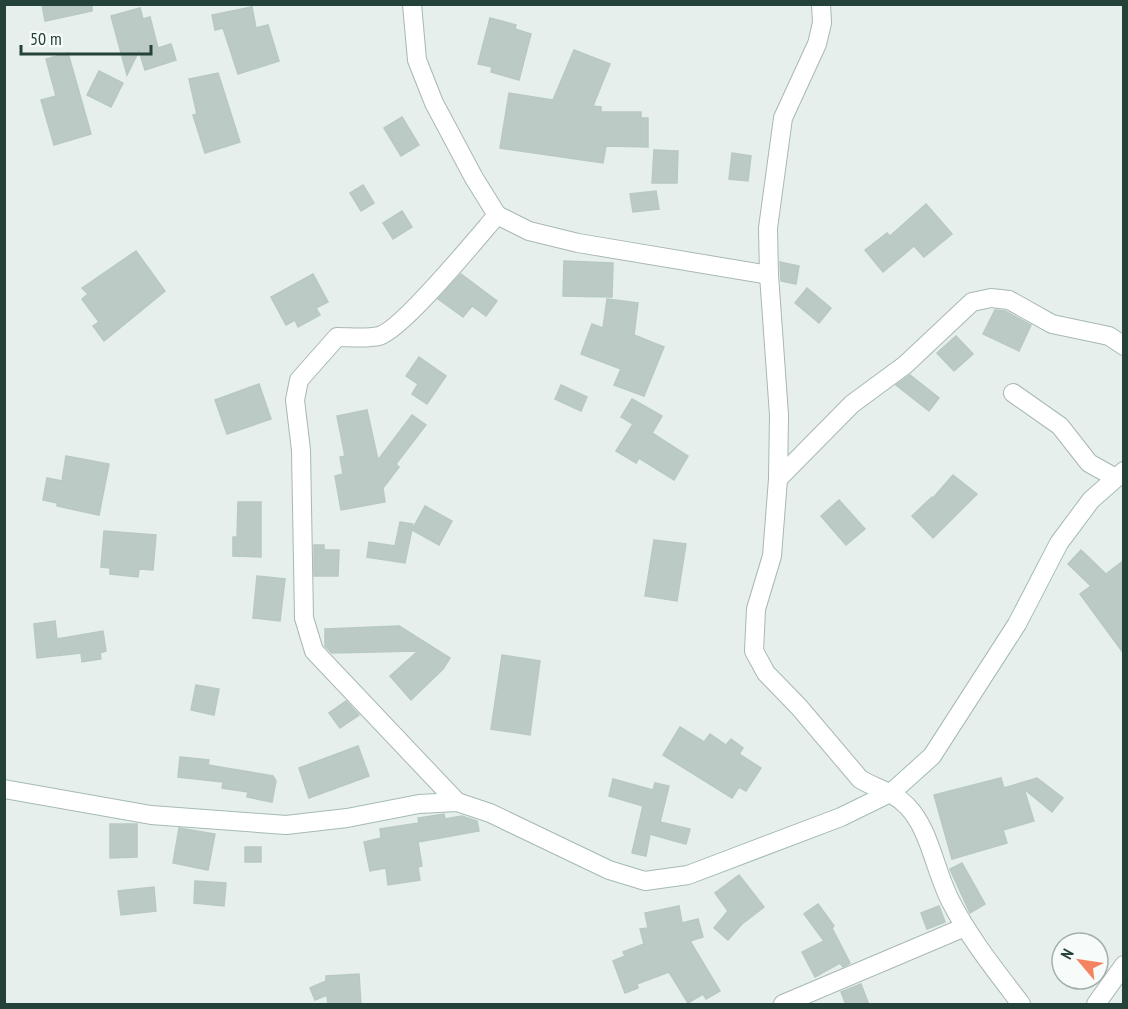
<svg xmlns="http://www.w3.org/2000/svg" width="1128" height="1009" font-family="'PT Sans Narrow',sans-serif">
<rect width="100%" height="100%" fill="#e6efeb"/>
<g fill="#bbcac4" stroke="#b8c9c2" stroke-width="1.5">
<path d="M42 4H92V11L45 21Z"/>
<path d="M252 7 256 28 268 25 279 61 238 74 223 28 215 30 212 15Z"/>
<path d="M140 8 143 19 150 17 158 48 171 44 176 60 145 70 139 51 127 75 111 16Z"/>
<path d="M490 18 516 25 515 29 531 34 519 80 491 72 492 67 478 64Z"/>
<path d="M574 50 610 64 593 106 601 107V112H641V118H648V147L606 146 603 163 500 148 509 93 553 100Z"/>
<path d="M68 53 91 134 54 145 41 100 56 96 46 59Z"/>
<path d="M99 71 123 83 111 107 87 95Z"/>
<path d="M218 73 240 142 205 153 193 115 197 114 189 79Z"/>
<path d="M402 117 419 145 401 156 384 128Z"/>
<path d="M654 150 678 151 677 183H652Z"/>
<path d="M732 153 751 156 748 181 729 179Z"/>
<path d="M363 185 374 203 361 211 350 193Z"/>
<path d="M656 191 659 209 633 212 630 194Z"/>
<path d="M926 204 952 234 924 257 914 246 883 272 865 250 887 233 890 236Z"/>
<path d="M402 211 412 227 393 239 383 223Z"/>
<path d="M136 251 165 291 104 341 93 326 99 322 82 299 88 294 82 288Z"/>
<path d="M564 261 613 263 612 297 563 296Z"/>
<path d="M780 262 799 266 796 284 781 281Z"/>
<path d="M313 274 328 302 316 308 320 315 298 327 295 320 286 325 271 297Z"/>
<path d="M461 274 497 301 486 316 472 306 463 317 438 299Z"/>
<path d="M807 288 831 308 819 323 795 303Z"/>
<path d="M607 299 638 303 634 335 664 347 644 396 614 385 621 369 581 354 592 324 603 328Z"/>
<path d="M995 310 1005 311 1031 325 1019 351 983 334Z"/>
<path d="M956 336 973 354 954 371 937 353Z"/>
<path d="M419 357 446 376 427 404 412 394 418 384 406 376Z"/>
<path d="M910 375 939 398 929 411 896 385Z"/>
<path d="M259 384 271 419 227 434 215 400Z"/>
<path d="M561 385 587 397 581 411 555 399Z"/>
<path d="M632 399 662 416 652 433 688 456 674 480 639 458 636 463 616 451 633 424 621 417Z"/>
<path d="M367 410 378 460 412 415 426 425 396 464 399 467 383 488 385 502 341 510 335 476 343 474 340 457 345 456 337 416Z"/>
<path d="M66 456 109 464 99 515 57 506V503L43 500 47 478 62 481Z"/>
<path d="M953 475 977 494 933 538 912 516 932 497 933 498Z"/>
<path d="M839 500 865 529 846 545 821 516Z"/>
<path d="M238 502H261V557L233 556V537H237Z"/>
<path d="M425 506 452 521 439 545 412 530Z"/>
<path d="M400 522 413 524 405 563 367 557 369 542 395 546Z"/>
<path d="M104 531 156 535 153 570 139 569 138 577 110 574V568L101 567Z"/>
<path d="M654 540 686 544 677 601 645 596Z"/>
<path d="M314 545H324V550H339L338 576H314Z"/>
<path d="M1081 550 1106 574 1123 561 1124 654 1080 594 1091 586 1068 564Z"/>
<path d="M257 576 285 579 280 621 253 618Z"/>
<path d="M55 621 57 639 103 631 106 651 100 653 101 659 82 662 81 653 37 658 34 624Z"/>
<path d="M399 626 450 658 443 669 411 700 390 676 418 651 332 653 325 646V629Z"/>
<path d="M502 655 540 661 530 735 491 729Z"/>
<path d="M196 685 219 689 214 715 191 710Z"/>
<path d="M346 701 359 715 340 728 329 713Z"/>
<path d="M680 727 704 742 710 734 726 745 731 739 743 748 739 754 761 768 746 791 739 787 732 798 663 755Z"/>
<path d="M358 746 369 776 309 798 299 768Z"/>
<path d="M180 757 209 760 208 765 273 776 276 781 272 802 247 797 248 792 222 788 223 782 178 777Z"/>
<path d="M1001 778 1004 788 1037 778 1063 798 1052 812 1024 789 1034 821 1003 830 1007 843 952 859 934 795Z"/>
<path d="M613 779 653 790 655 783 669 786 660 822 690 829 686 844 675 841 673 837 674 841 650 834 646 856 632 853 643 806 609 796Z"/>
<path d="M444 814 445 819 462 816 477 821 479 831 418 842 422 866 418 867 420 880 388 885 386 868 370 871 364 842 381 838 380 829 419 823 418 818Z"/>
<path d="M110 824H137V857L110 858Z"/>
<path d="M179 828 215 834 208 870 173 863Z"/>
<rect x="245" y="847" width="16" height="15"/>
<path d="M962 863 985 904 970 913 950 869Z"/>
<path d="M739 875 764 907 742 924 728 940 714 928 728 911 715 893Z"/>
<path d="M195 881 226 883 224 906 194 903Z"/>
<path d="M154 887 156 911 121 915 118 891Z"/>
<path d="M818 904 834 926 832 928 850 963 843 967 840 963 815 977 802 952 824 941 804 914Z"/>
<path d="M679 906 682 923 698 919 703 937 690 941 720 991 706 999 703 994 688 1003 669 972 637 984 638 988 625 993 613 961 625 956 623 952 644 944 640 929 648 928 645 913Z"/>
<path d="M939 906 945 922 927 929 921 913Z"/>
<path d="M359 974 361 1005H328L327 995 315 1000 310 988 326 981V976Z"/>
<path d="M861 984 869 1005H846L841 992Z"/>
</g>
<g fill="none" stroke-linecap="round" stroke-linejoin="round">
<defs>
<g id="street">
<path d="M412 4 417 60 434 103 474 178 497 215 529 231 578 243 769 275"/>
<path d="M821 4 822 23 817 44 783 118 768 228 769 275 779 415 778 479 772 556 756 609 754 651 766 673 799 707 860 779C876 789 893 791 907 806 930 829 935 872 951 902 970 939 996 971 1021 1004"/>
<path d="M1013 393 1060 426 1089 463 1114 477"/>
<path d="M778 479 852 404 905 365 972 302 991 298 1009 300 1052 324 1109 336 1124 346"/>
<path d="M457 802 314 651 304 618 301 450 295 400 299 380 337 337C350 337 366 339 379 336 402 330 478 237 497 215"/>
<path d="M783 1004 965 927"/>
<path d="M1096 1004 1124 965"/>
</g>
<path id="secondary" d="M4 789 151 815 286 825 347 818 419 804 457 802 490 813 609 870 645 881 688 875 841 817 892 792 932 756 1017 624 1059 543 1091 500 1124 471"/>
</defs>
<use href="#street" stroke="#a8b8b2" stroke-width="20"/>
<use href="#secondary" stroke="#a4bbb3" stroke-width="20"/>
<use href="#street" stroke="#fff" stroke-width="18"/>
<use href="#secondary" stroke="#fff" stroke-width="18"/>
</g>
<rect width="1128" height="1009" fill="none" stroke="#24423a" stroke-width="12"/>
<g transform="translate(1080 961) rotate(299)"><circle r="28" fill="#f7fbf9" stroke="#a3b1ad" stroke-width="1.5"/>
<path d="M0-4.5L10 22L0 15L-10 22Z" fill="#f4845f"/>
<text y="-9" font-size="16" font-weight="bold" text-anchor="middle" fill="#24423a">N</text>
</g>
<path d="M21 45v9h130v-9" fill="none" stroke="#24423a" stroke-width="3"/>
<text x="30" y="45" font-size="18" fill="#24423a" stroke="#f7fbf9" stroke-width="4.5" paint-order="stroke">50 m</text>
</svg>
